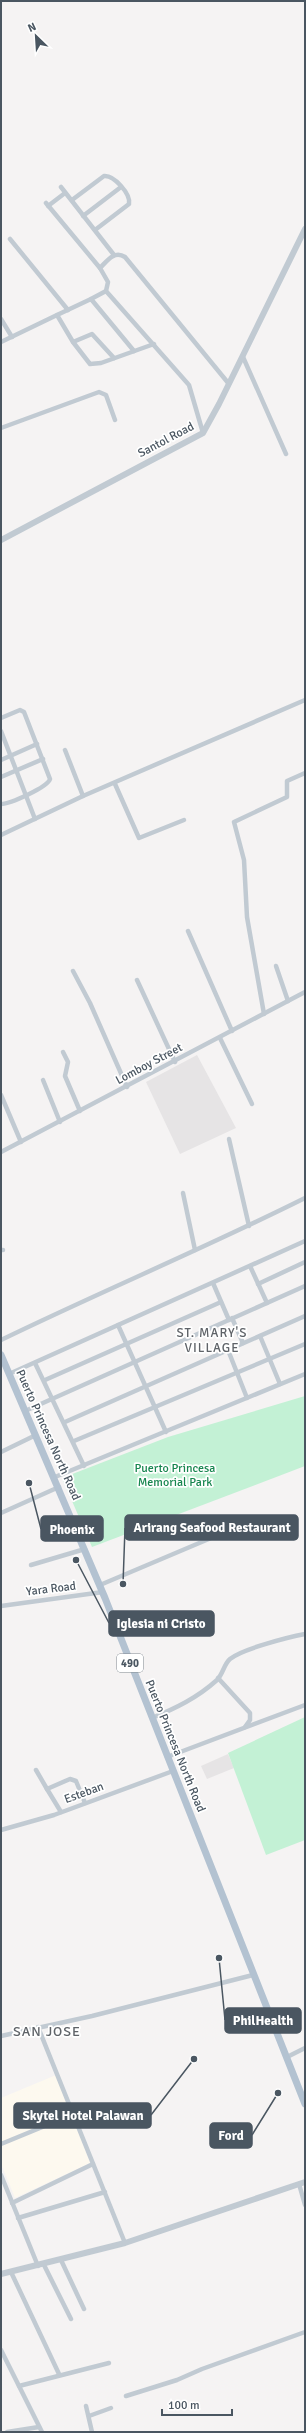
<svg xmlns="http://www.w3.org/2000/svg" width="306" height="2433" font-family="Signika,sans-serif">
<rect width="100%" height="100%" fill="#f5f3f3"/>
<path fill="#fdf9ef" d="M56 2075 90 2163 15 2198 1 2164V2098Z"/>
<g fill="#e6e4e5">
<path d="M197 1055 236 1128 180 1154 146 1082Z"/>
<path d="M228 1754 234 1768 207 1779 201 1766Z"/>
</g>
<g fill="#c3f1d5">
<path d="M305 1396V1466L92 1547 62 1478 168 1437Z"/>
<path d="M305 1717V1840L266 1855 228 1753Z"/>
</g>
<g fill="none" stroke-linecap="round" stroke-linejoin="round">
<g stroke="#c1cad2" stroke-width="4.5">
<path d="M61 187 114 255"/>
<path d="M72 200 104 176C114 175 131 194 129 204L95 230"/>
<path d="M46 203 100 268"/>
<path d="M48 206 65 193"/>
<path d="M83 216 121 187"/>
<path d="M10 239 68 310"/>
<path d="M91 299 106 291"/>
<path d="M57 315 91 299 134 351"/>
<path d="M1 319 12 337"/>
<path d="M1 342 57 315 73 342 90 364 101 363 154 344"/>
<path d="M73 342 92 334 114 358"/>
<path d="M243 357 286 454"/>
<path d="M1 428 99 392 106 395 115 420"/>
<path d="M203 433 189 385 106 291 108 282 100 268C107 261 114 250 125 257L229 384"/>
<path d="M1 718 20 710 24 712 50 779C48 787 10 804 1 804"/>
<path d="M1 731 35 819"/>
<path d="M65 750 83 796"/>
<path d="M1 760 37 744"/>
<path d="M1 777 43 759"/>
<path d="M115 784 139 838 184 820"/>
<path d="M1 835 83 796 305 700"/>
<path d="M188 931 232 1031"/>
<path d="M276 966 288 1001"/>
<path d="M73 971 90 1003 127 1087"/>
<path d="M137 980 175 1062"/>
<path d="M264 1014 247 917 244 860 234 822 287 797V781L305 773"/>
<path d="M220 1038 252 1104"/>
<path d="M63 1052 68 1062 65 1076 80 1111"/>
<path d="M43 1080 60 1122"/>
<path d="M1 1095 21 1142"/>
<path d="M229 1139 249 1226"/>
<path d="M1 1152 305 992"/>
<path d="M183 1193 195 1250"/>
<path d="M1 1250H3"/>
<path d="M250 1266 267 1303"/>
<path d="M213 1283 229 1320"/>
<path d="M258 1284 305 1262"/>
<path d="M232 1318 243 1343"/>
<path d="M118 1325 166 1432"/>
<path d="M260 1336 280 1384"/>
<path d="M1 1340C102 1291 205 1248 305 1198"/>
<path d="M228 1350 247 1398"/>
<path d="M35 1363 84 1466"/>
<path d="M9 1374 305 1241"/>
<path d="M45 1380 221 1302"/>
<path d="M25 1411 305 1286"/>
<path d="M65 1422 305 1316"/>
<path d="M74 1441 305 1344"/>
<path d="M1 1452 36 1435"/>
<path d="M55 1477 305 1374"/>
<path d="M1 1513 59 1487"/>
<path d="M31 1565 85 1549"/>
<path d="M100 1585 230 1530"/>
<path d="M1 1606 103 1592"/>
<path d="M218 1678 250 1713V1720L245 1727"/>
<path d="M152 1718C176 1708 197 1698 217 1680 223 1674 224 1664 230 1659 242 1649 289 1637 305 1634"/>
<path d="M167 1757 305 1705"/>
<path d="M36 1770 47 1789"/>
<path d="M61 1812 47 1789 70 1779 76 1781 85 1803"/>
<path d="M1 1830 54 1815 173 1771"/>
<path d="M38 2027 125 2243"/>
<path d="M1 2036 92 2016 253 1975"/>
<path d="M287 2057 305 2048"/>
<path d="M1 2144 74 2114"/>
<path d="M1 2175 38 2266"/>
<path d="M299 2184 305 2205"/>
<path d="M12 2203 93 2164"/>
<path d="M18 2218 105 2192"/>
<path d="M61 2260 84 2309"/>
<path d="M44 2265 71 2319"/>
<path d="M11 2272 59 2374"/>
<path d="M1 2350 42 2432"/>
<path d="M19 2386 109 2363"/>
<path d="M126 2396 177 2380 202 2369 305 2332"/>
<path d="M86 2406 92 2432"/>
<path d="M89 2416 111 2408"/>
<path d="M7 2432 39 2427"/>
</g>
<g stroke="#c1cad2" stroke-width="6">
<path d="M1 540 203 433 219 404 305 229"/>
<path d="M1 2274 125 2243 305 2182"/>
</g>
<path stroke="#b3c2d1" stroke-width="7" d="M1 1355 105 1598 305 2104"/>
</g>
<g text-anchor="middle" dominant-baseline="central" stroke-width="3.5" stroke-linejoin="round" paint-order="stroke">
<rect fill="#fff" stroke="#808990" stroke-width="1" x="117" y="1654" width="26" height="18" rx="3"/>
<g font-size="11" font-weight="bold" fill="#4a5661">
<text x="130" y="1663">490</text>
</g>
<g font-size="12" fill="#4a5661" stroke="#fff">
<text transform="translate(166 440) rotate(-28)">Santol Road</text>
<text transform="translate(149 1064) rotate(-28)">Lomboy Street</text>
<text transform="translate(48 1435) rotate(66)">Puerto Princesa North Road</text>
<text transform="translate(51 1589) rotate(-7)">Yara Road</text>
<text transform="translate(175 1746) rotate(68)">Puerto Princesa North Road</text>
<text transform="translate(84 1793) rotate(-20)">Esteban</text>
</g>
<g font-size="12" fill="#17864f" stroke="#fff">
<text x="175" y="1468">Puerto Princesa<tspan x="175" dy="14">Memorial Park</tspan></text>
</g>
<g font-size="13" letter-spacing="1" fill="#5f6368" stroke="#fff">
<text x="212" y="1333">ST. MARY'S<tspan x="212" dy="15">VILLAGE</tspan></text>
</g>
<g font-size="14" letter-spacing="1" fill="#5f6368" stroke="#fff">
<text x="47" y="2031">SAN JOSE</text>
</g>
</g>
<path fill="none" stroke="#4a5661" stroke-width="1.5" d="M123 1584L125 1528M29 1483L41 1529M76 1560L109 1623M219 1958L225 2020M194 2059L151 2115M278 2093L252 2135"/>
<g fill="#4a5661" stroke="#fff" stroke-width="1.5">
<circle cx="123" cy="1584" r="4"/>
<circle cx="29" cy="1483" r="4"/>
<circle cx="76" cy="1560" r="4"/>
<circle cx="219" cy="1958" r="4"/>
<circle cx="194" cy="2059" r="4"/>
<circle cx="278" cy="2093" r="4"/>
</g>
<g fill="#4a5661" stroke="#4a5661" stroke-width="1.5">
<rect x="125" y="1515" width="173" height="25" rx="4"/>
<rect x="41" y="1516" width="62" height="25" rx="4"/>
<rect x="109" y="1611" width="105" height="25" rx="4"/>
<rect x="225" y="2008" width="76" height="25" rx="4"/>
<rect x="14" y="2103" width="137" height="25" rx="4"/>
<rect x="210" y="2123" width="42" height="25" rx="4"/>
</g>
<g font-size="13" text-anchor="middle" font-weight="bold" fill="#fff">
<text x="212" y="1532">Arirang Seafood Restaurant</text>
<text x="72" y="1534">Phoenix</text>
<text x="161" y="1628">Iglesia ni Cristo</text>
<text x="263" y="2025">PhilHealth</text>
<text x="83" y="2120">Skytel Hotel Palawan</text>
<text x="231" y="2140">Ford</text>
</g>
<rect width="306" height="2433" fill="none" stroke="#4a5661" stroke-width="4"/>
<g transform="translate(36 36) rotate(335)" stroke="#ffffff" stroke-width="3" paint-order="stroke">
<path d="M0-3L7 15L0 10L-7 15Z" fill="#4a5661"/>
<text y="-6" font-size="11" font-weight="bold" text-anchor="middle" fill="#4a5661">N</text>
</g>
<path d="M162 2409v6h70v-6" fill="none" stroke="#4a5661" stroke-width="2"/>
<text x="168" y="2409" font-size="12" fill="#4a5661" stroke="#ffffff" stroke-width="3" paint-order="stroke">100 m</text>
</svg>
